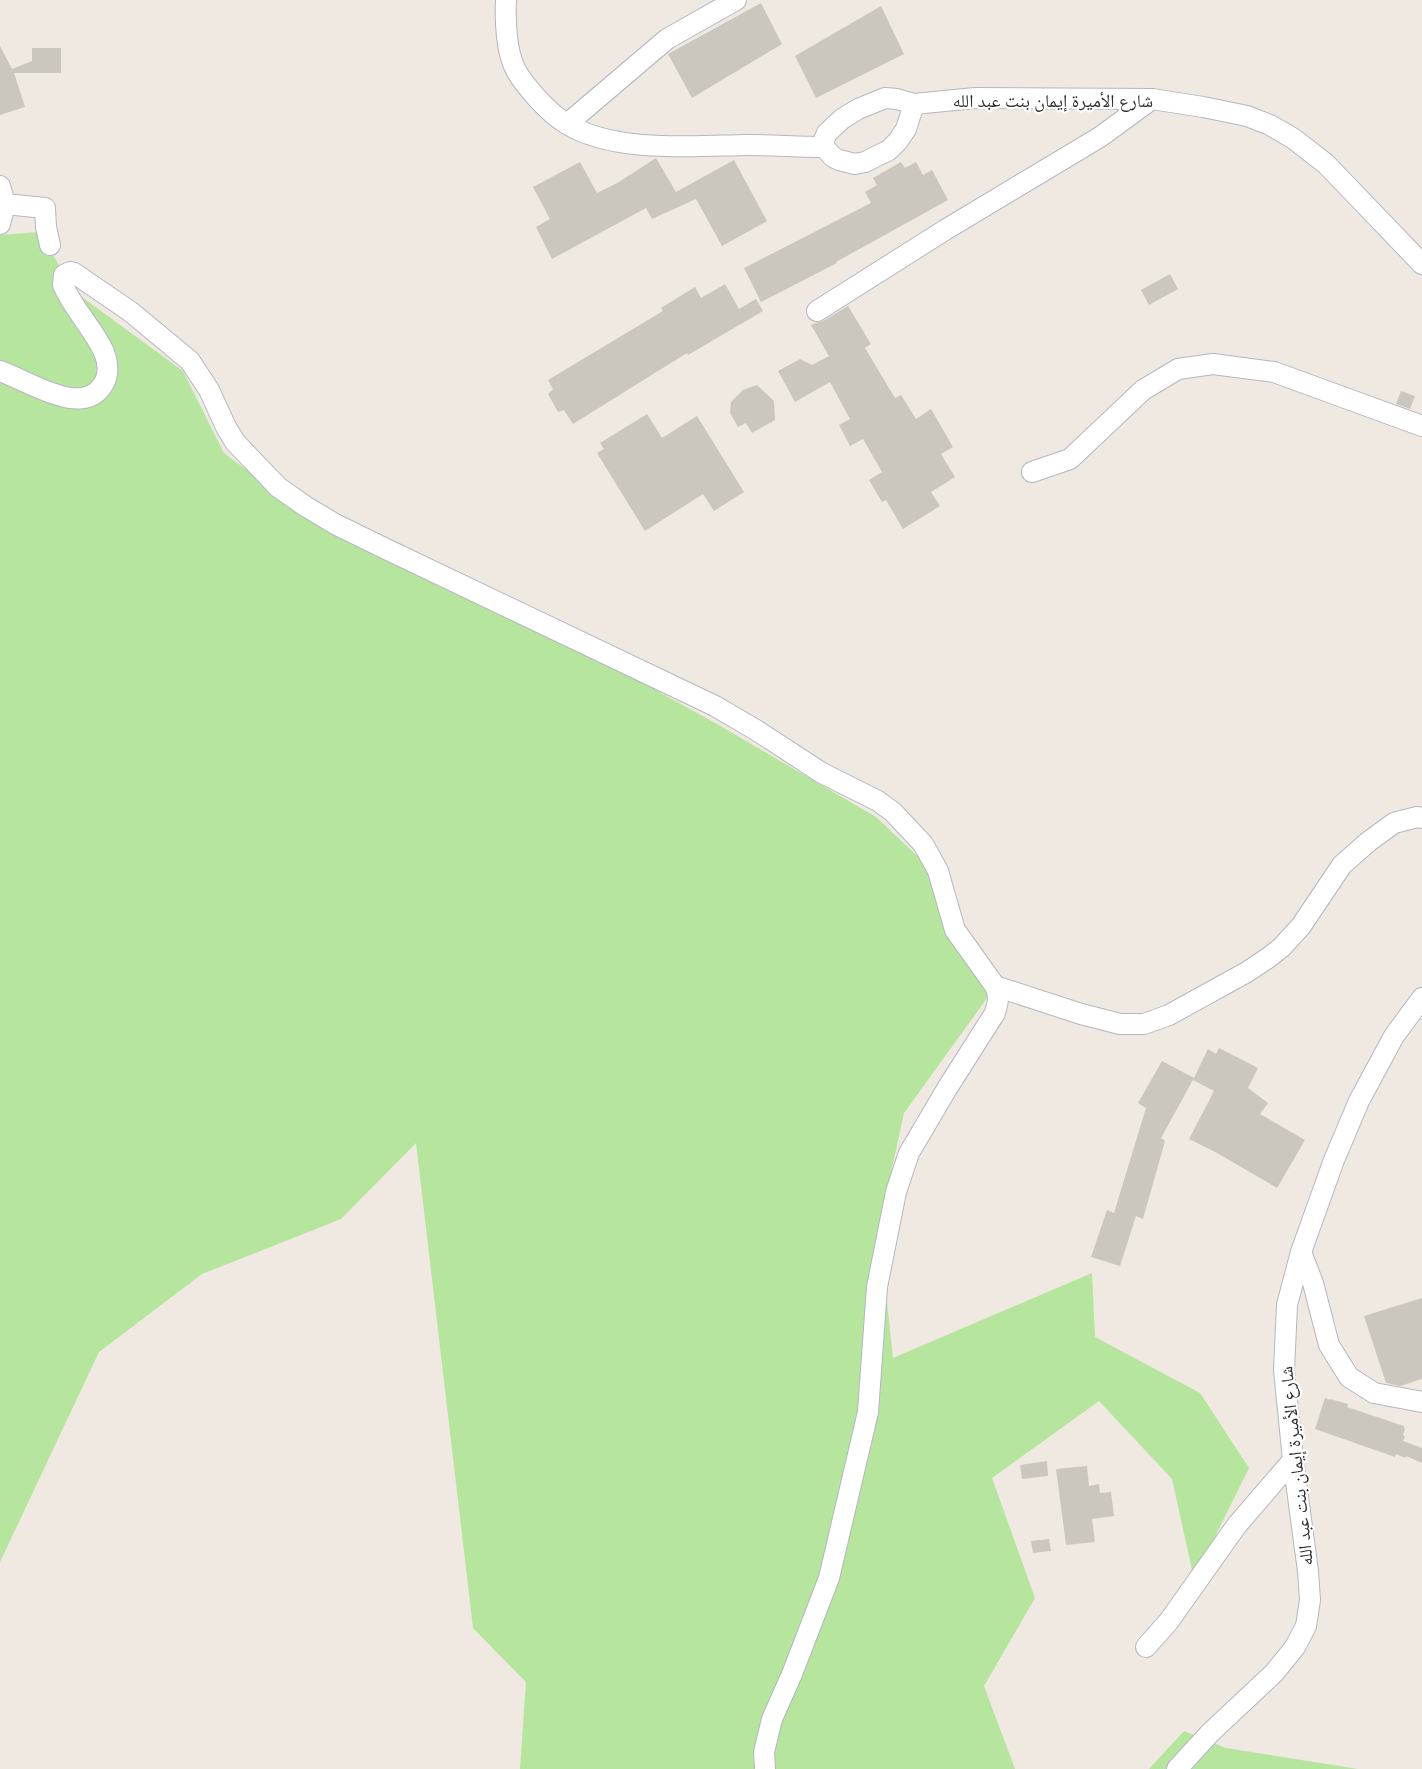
<svg xmlns="http://www.w3.org/2000/svg" width="1422" height="1769" font-family="'Public Sans','Noto Naskh Arabic',sans-serif">
<rect width="100%" height="100%" fill="#efe9e1"/>
<g fill="#b6e59e">
<path d="M39 232 75 292 183 371 224 453 291 503 543 628 717 724 876 817 930 868 990 994 904 1113 879 1228 893 1358 1092 1273 1095 1337 1200 1393 1249 1468 1194 1579 1172 1479 1099 1401 992 1478 1035 1598 984 1686 1015 1769H520L526 1682 473 1628 416 1143 341 1219 202 1274 99 1352 0 1562V235Z"/>
<path d="M1184 1731 1226 1748 1358 1769H1149Z"/>
</g>
<g fill="#cbc7bf">
<path d="M761 3 782 44 692 98 668 54Z"/>
<path d="M881 6 904 54 816 98 795 56Z"/>
<path d="M0 46 12 69 32 61V48H61V73H14L25 107 0 115Z"/>
<path d="M656 158 676 192 734 160 767 221 722 246 696 199 652 219 646 208 552 259 536 227 550 219 533 187 580 162 597 193 619 182Z"/>
<path d="M901 162 905 168 916 162 923 175 932 170 948 200 836 262 837 263 761 302 744 268 871 203 865 192 877 185 873 178Z"/>
<path d="M1170 274 1178 289 1149 305 1141 290Z"/>
<path d="M725 284 739 309 756 299 763 311 688 355 687 353 573 424 564 410 558 412 548 394 553 389 548 380 663 311 661 308 695 287 701 298Z"/>
<path d="M848 306 871 344 865 348 895 398 901 395 916 419 931 409 953 447 941 454 955 477 931 492 940 506 903 529 886 500 882 502 869 480 882 472 863 439 850 446 839 425 850 419 830 382 795 402 778 371 800 359 812 365 829 356 811 325 815 323 823 321Z"/>
<path d="M757 385 774 401 775 420 752 433 746 423 738 427 730 413 731 402 743 390Z"/>
<path d="M1401 391 1415 396 1410 409 1396 404Z"/>
<path d="M647 414 662 438 697 416 744 492 714 511 703 494 645 531 597 453 604 449 600 443Z"/>
<path d="M1219 1048 1258 1068 1248 1088 1268 1103 1260 1114 1305 1140 1277 1188 1217 1153 1189 1139 1214 1091 1193 1080 1208 1049 1216 1054Z"/>
<path d="M1162 1061 1194 1078 1161 1138 1165 1141 1143 1219 1136 1216 1120 1266 1091 1257 1107 1210 1114 1213 1146 1108 1138 1103Z"/>
<path d="M1422 1298V1379L1400 1386 1386 1383 1364 1316Z"/>
<path d="M1325 1398 1330 1400V1399L1348 1404 1347 1407 1404 1426V1428L1405 1429 1403 1435 1405 1436 1403 1441 1422 1448V1463L1406 1456 1405 1458 1396 1454 1395 1457 1315 1429Z"/>
<path d="M1047 1461 1048 1476 1022 1479 1020 1465Z"/>
<path d="M1087 1466 1089 1486 1099 1484 1100 1493 1111 1492 1114 1516 1092 1519 1095 1542 1066 1545 1056 1469Z"/>
<path d="M1049 1539 1051 1551 1033 1553 1031 1541Z"/>
</g>
<g fill="none" stroke-linecap="round" stroke-linejoin="round">
<defs>
<g id="minor">
<path d="M506 0C505 20 506 54 517 72 522 81 529 89 536 97 545 107 555 117 567 124 614 153 693 146 747 145 773 145 798 147 824 147"/>
<path d="M914 104 906 129 898 141 889 150 865 162 855 164 839 160 833 157 824 147V140L827 133 842 119 858 109 885 98 897 99 914 104 975 98 1152 99 1203 107 1247 116 1270 125 1294 139 1326 164 1422 264"/>
<path d="M567 124 667 39 736 0"/>
<path d="M0 186 5 204 0 224"/>
<path d="M5 204 45 208 46 227 50 245"/>
<path d="M817 311 945 230 1100 137 1152 99"/>
<path d="M0 371C27 380 84 420 104 383 109 374 108 362 104 352 93 328 73 309 63 285L64 275 70 272 74 273 131 312 190 361 209 390 226 427 235 442 278 487 305 506 335 524 384 548 715 706 756 730 822 773 878 801 893 812 923 844 931 858 938 871 955 930 995 986C1000 996 998 1002 995 1013L948 1087 909 1153 896 1192 877 1287 868 1412 829 1578 792 1674 772 1719 764 1752 765 1769"/>
<path d="M1032 472 1070 459 1143 390 1178 369 1213 364 1274 372 1422 426"/>
<path d="M995 986 1081 1014 1120 1024H1144L1169 1015 1247 972 1268 958 1282 947 1301 926 1342 865 1368 842 1394 823 1417 817 1422 818"/>
<path d="M1301 1252 1313 1283 1329 1345 1349 1377 1374 1393 1422 1402"/>
<path d="M1146 1647 1169 1621 1237 1525 1293 1460"/>
<path d="M1177 1769 1210 1733 1274 1673 1295 1647 1306 1626 1310 1600 1308 1571 1293 1460 1284 1370 1287 1305 1301 1252 1334 1160 1359 1101 1394 1036 1422 998"/>
</g>
</defs>
<use href="#minor" stroke="#b4b7c1" stroke-width="22"/>
<use href="#minor" stroke="#fff" stroke-width="20"/>
</g>
<g text-anchor="middle" dominant-baseline="central" stroke-width="4.5" stroke-linejoin="round" paint-order="stroke">
<g font-size="18" fill="#2e2e2e" stroke="#fff">
<text x="1053" y="100">شارع الأميرة إيمان بنت عبد الله</text>
<text transform="translate(1296 1466) rotate(-96)">شارع الأميرة إيمان بنت عبد الله</text>
</g>
</g>
</svg>
